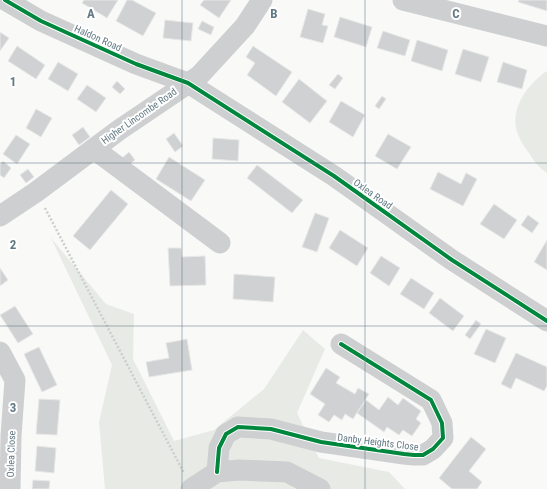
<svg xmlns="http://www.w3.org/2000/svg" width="547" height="489" font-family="'Roboto Condensed',sans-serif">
<rect width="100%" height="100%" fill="#f9f9f8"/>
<g fill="#e8ebe5">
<path d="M547 71V173C539 168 534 161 529 153 523 145 518 137 516 128 512 105 529 83 547 71Z"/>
<path d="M51 238 106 304 134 314 133 359 174 441 214 430 264 389 303 330 325 349 297 413 319 458 389 472 405 489H105L99 422 112 365Z"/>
</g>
<g fill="#cfd1d2" stroke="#e8e8e8">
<path d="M84 0H118L107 18 82 3Z"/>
<path d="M127 0H132L156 13 143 36 116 21Z"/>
<path d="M204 0H231L219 18 200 5Z"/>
<path d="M519 0H547V11L518 2Z"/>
<path d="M308 9 325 14 322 25 328 26 323 43 300 37Z"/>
<path d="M340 17 372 27 366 47 334 37Z"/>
<path d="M165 20 193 23 191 41 163 38Z"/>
<path d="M202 21 214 27 211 35 198 29Z"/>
<path d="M383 31 410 40 405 56 377 48Z"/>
<path d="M0 32 9 38 0 51Z"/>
<path d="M417 40 448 50 442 71 411 61Z"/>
<path d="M17 46 45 65 36 79 8 61Z"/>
<path d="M253 46 292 72 276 96 247 75 255 63 246 57Z"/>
<path d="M463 49 489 57 481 82 455 74Z"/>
<path d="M58 62 78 74 68 91 48 79Z"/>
<path d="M503 62 527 70 522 89 497 82Z"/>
<path d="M338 74 343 78 335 89 329 85Z"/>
<path d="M299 79 327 101 310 123 282 102Z"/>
<path d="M117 81 125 89 120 94 112 87Z"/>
<path d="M87 85 106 98 96 112 77 99Z"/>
<path d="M382 96 386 99 379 109 375 106Z"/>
<path d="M341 101 365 115 353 137 329 122Z"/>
<path d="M36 109 52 118 41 137 26 128Z"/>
<path d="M83 127 90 137 79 145 72 135Z"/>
<path d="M174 133 183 146 175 152 166 139Z"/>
<path d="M388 134 411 147 397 169 375 156Z"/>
<path d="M16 135 30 144 17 164 3 154Z"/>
<path d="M213 138 239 140 238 161 212 159Z"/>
<path d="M129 152 135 160 127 166 121 159Z"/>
<path d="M169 157 205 180 191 201 156 179Z"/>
<path d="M3 161 11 168 4 178 0 175V165Z"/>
<path d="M257 165 303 200 292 213 247 178Z"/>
<path d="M28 169 34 177 26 183 20 175Z"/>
<path d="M438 172 461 184 466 173 477 179 463 206 430 189Z"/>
<path d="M111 190 128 204 90 250 73 236Z"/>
<path d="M494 204 517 220 504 239 480 224Z"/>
<path d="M315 213 329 218 317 252 302 247Z"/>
<path d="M528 215 539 223 532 233 521 225Z"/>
<path d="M340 230 368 248 357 266 329 248Z"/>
<path d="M547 240V270L534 262Z"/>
<path d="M168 248H181L182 257 205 256 206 285 170 286Z"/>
<path d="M381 256 400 268 389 286 370 273Z"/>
<path d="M0 268 8 280 0 286Z"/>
<path d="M234 274 275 277 273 302 233 299Z"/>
<path d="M411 278 434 293 424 309 400 294Z"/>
<path d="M440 298 464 316 453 331 429 313Z"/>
<path d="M15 306 33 334 18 343 0 315Z"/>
<path d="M476 320 481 324 470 339 465 335Z"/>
<path d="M486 329 506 338 495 363 474 354Z"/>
<path d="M187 339 192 370 149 377 146 362 169 358 166 343Z"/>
<path d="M39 347 57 385 42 392 24 354Z"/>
<path d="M516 353 547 367V386L544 391 516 378 511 389 501 384Z"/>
<path d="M326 368 340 377 336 383 355 394 358 388 369 394 353 419 345 414 342 420 334 415 329 422 318 415 325 404 310 394Z"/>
<path d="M388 397 398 405 403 398 421 411 416 419 421 423 412 436 403 430 399 435 387 427 384 432 357 413 366 400 379 410Z"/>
<path d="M39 399 60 400 57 435 36 434Z"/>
<path d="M471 437 486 449 469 471 482 482 477 489H452L439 478Z"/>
<path d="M37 446 56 448 54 473 35 471Z"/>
<path d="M33 480 50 481 49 489H32Z"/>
</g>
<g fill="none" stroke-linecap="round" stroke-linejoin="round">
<path stroke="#cbcdce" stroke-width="2.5" stroke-dasharray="2 2" stroke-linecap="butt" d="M45 208 184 473"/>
<g stroke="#cecfd0" stroke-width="21">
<path d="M5 0 41 21 136 64 188 83 334 176 452 260 547 321"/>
<path d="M403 0 547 36"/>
<path d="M94 149 220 243"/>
<path d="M0 216 36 192 119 130 199 76 245 26 262 0"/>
<path d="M0 352 15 380 11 436 10 489"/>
<path d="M217 472 219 448 226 434 238 427 271 429 321 442 404 454 414 455H423L433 449 443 438 442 423 431 400 341 344"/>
<path d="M191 489 217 472 239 470 287 472 320 489"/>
</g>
<defs>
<g id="cycleway">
<path d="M5 0 41 21 136 64 188 83 334 176 452 260 547 321"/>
<path d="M217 472 219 448 226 434 238 427 271 429 321 442 404 454 414 455H423L433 449 443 438 442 423 431 400 341 344"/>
</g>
</defs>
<use href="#cycleway" stroke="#fff" stroke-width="6"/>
<use href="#cycleway" stroke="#00873e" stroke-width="4"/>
</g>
<path fill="none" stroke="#637a84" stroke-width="1" stroke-opacity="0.55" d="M182 0V489M365 0V489M0 163H547M0 326H547"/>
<g text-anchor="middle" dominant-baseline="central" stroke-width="4" stroke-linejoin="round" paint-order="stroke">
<g font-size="10" fill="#637a84" stroke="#fff">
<text transform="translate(98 38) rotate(24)">Haldon Road</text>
<text transform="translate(139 116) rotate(-35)">Higher Lincombe Road</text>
<text transform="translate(373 194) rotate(35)">Oxlea Road</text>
<text transform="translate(378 442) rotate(7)">Danby Heights Close</text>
<text transform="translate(11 454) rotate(-88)">Oxlea Close</text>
</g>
</g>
<g font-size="13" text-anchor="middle" font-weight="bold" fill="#637a84" stroke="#fff" stroke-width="4" stroke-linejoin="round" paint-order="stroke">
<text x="91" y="18">A</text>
<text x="274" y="18">B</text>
<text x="456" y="18">C</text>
<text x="13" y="86">1</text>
<text x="13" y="249">2</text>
<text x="13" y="412">3</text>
</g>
</svg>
